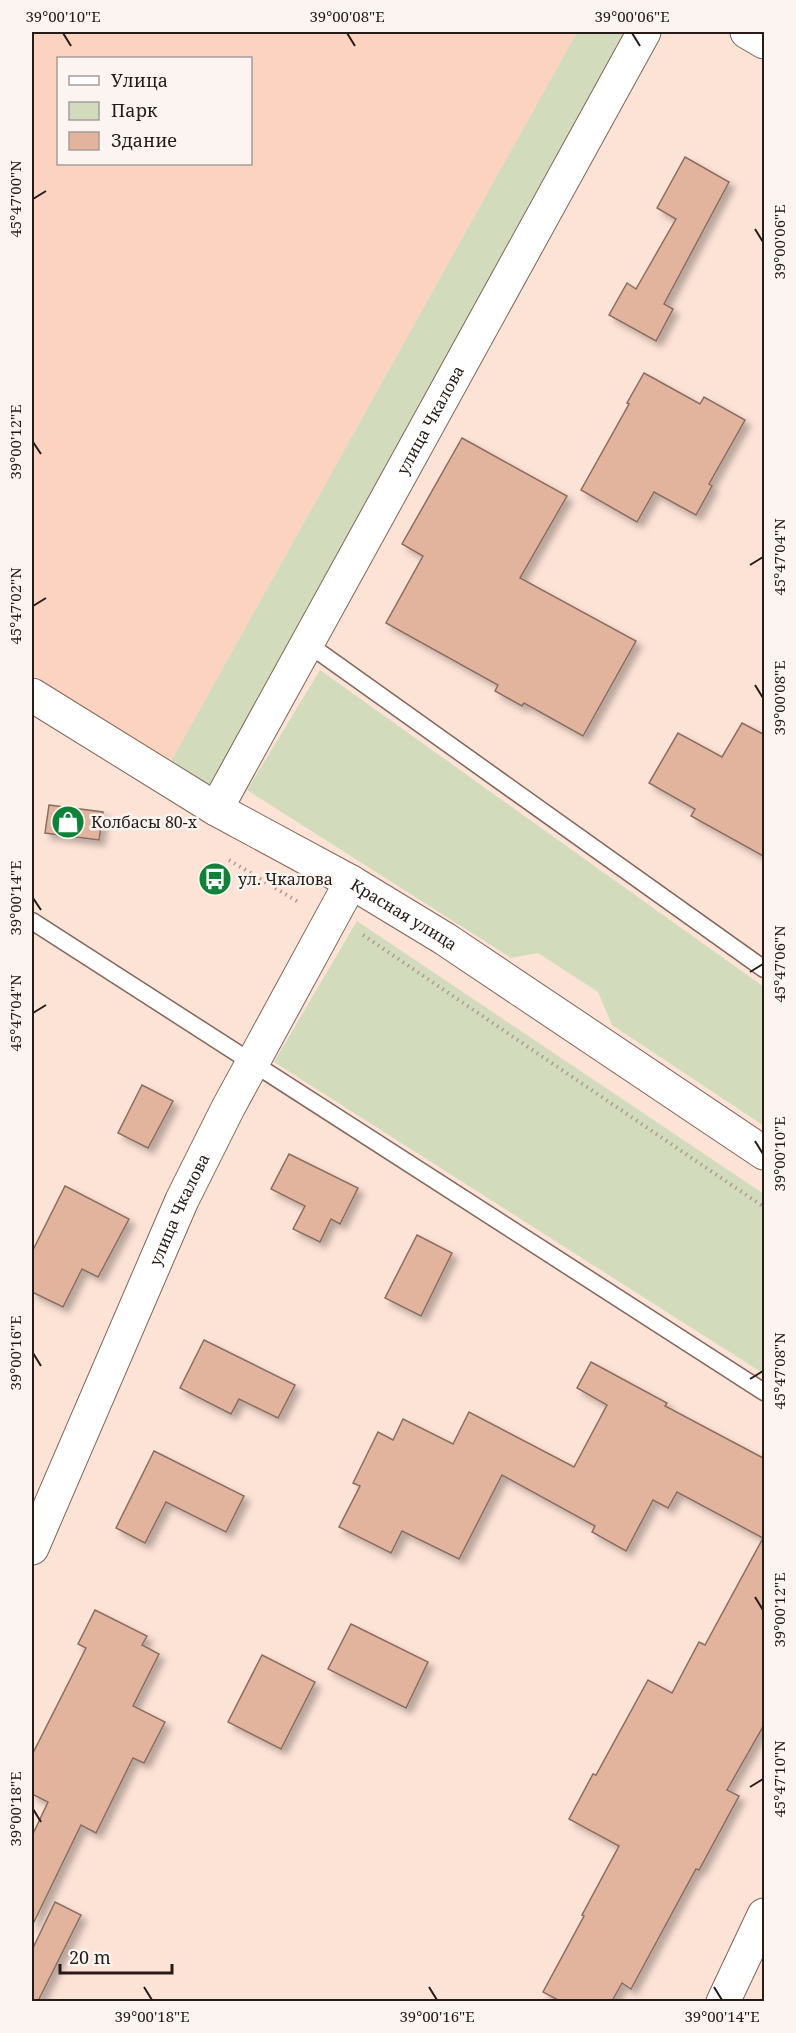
<svg xmlns="http://www.w3.org/2000/svg" width="796" height="2033" font-family="'Noto Serif',serif">
<defs>
<filter id="shadow"><feDropShadow dx="5.5" dy="5.5" stdDeviation="3" flood-color="#0004"/></filter>
</defs>
<rect width="100%" height="100%" fill="#fde2d6"/>
<path fill="#fbd3c0" fill-rule="evenodd" d="M32 32H577L170 763 32 675ZM58 58H250V164H58Z"/>
<g fill="#d2dcbd">
<path d="M577 32H630L209 789 170 763Z"/>
<path d="M320 670 764 987V1126L612 1025 598 992 538 953 511 958 247 790Z"/>
<path d="M357 921 764 1194V1374L274 1062Z"/>
</g>
<g fill="#e2b49e" stroke="#8a6e60" stroke-width="1.5" filter="url(#shadow)">
<path d="M685 157 729 182 664 304 673 309 656 341 609 315 627 283 636 289 676 219 657 208Z"/>
<path d="M644 373 700 404 704 397 745 420 709 484 712 486 696 515 654 492 637 522 581 490 629 404 627 403Z"/>
<path d="M462 438 567 496 520 578 636 641 583 736 524 703 522 706 495 691 498 685 386 623 423 556 402 544Z"/>
<path d="M742 723 765 735V857L691 816 695 809 649 783 678 733 722 757Z"/>
<path d="M49 805 103 812 99 840 45 833Z"/>
<path d="M142 1085 173 1101 148 1148 118 1133Z"/>
<path d="M289 1154 358 1188 340 1224 331 1219 320 1242 293 1229 305 1206 271 1189Z"/>
<path d="M65 1186 129 1219 98 1277 82 1269 63 1307 32 1292V1252Z"/>
<path d="M417 1235 452 1253 421 1316 385 1298Z"/>
<path d="M204 1340 295 1385 278 1418 239 1399 231 1414 180 1388Z"/>
<path d="M591 1362 667 1403 665 1406 765 1459V1723L727 1790 739 1796 699 1870 696 1869 631 1989 622 1983 612 2001H560L543 1992 584 1916 582 1915 619 1846 569 1819 593 1774 596 1775 648 1680 672 1693 699 1642 705 1645 763 1538 677 1492 668 1508 653 1500 626 1551 592 1532 595 1526 502 1475 459 1559 402 1531 391 1553 339 1527 360 1486 353 1483 378 1432 393 1440 403 1419 453 1444 469 1412 574 1467 607 1405 577 1388Z"/>
<path d="M154 1451 244 1496 226 1532 166 1502 145 1543 116 1528Z"/>
<path d="M95 1610 147 1636 142 1645 159 1654 133 1706 165 1722 144 1763 133 1758 96 1833 81 1825 32 1926V1836L48 1802 32 1794V1755L86 1648 78 1644Z"/>
<path d="M351 1624 428 1662 406 1708 328 1669Z"/>
<path d="M262 1655 315 1682 281 1749 228 1722Z"/>
<path d="M55 1902 81 1915 38 2001H32V1950Z"/>
</g>
<g fill="none" stroke-linecap="round" stroke-linejoin="round">
<defs>
<g id="lane">
<path d="M308 644 764 969"/>
<path d="M32 921 764 1392"/>
</g>
<g id="street">
<path d="M747 32 764 42"/>
<path id="s1" d="M216 809 644 32"/>
<path id="s2" d="M32 1548 182 1200 228 1108 351 882"/>
<path d="M723 2002 764 1915"/>
</g>
<g id="secondary">
<path id="s3" d="M32 695 216 809 351 882 445 939 764 1153"/>
</g>
</defs>
<use href="#lane" stroke="#836659" stroke-width="19"/>
<use href="#street" stroke="#836659" stroke-width="35"/>
<use href="#secondary" stroke="#836659" stroke-width="35"/>
<g stroke="#b09b92" stroke-width="4" stroke-dasharray="1.5 4.5" stroke-linecap="butt">
<path d="M229 860 300 903"/>
<path d="M363 935 764 1207"/>
</g>
<use href="#lane" stroke="#fff" stroke-width="16"/>
<use href="#street" stroke="#fff" stroke-width="33"/>
<use href="#secondary" stroke="#fff" stroke-width="33"/>
</g>
<path fill="none" stroke="#261b16" stroke-width="2" d="M63 33 71 46M347 33 355 46M632 33 640 46M33 199 46 191M755 229 763 242M33 442 41 454M750 565 763 557M33 606 46 598M755 685 763 698M33 898 41 910M750 972 763 964M33 1013 46 1005M755 1141 763 1154M33 1353 41 1366M750 1379 763 1371M755 1597 763 1610M750 1787 763 1779M33 1809 41 1822M144 1987 152 2000M429 1987 437 2000M714 1987 722 2000"/>
<defs>
<symbol id="shop-disc" viewBox="-11 -11 22 22"><circle r="9.5" fill="#0f8239" stroke="#fbf4f1"/><path d="M-5-2.5h2.3a2.7 3.5 0 0 1 5.4 0H5L5.5 6h-11ZM-1.5-2.5h3a1.5 2.3 0 0 0-3 0Z" fill="#fff"/></symbol>
<symbol id="bus-disc" viewBox="-11 -11 22 22"><circle r="9.5" fill="#0f8239" stroke="#fbf4f1"/><path d="M-5-6H5V4H4V6H2V4H-2V6H-4V4H-5ZM-3.5-4V0h7V-4ZM-3.5 1.2v1.5H-2V1.2ZM2 1.2v1.5H3.5V1.2Z" fill="#fff"/></symbol>
</defs>
<g fill-rule="evenodd">
<use href="#shop-disc" x="49" y="803" width="38" height="38"/>
<use href="#bus-disc" x="196" y="860" width="38" height="38"/>
</g>
<g text-anchor="middle" dominant-baseline="central" stroke-width="5" stroke-linejoin="round" paint-order="stroke">
<g font-size="16" fill="#261b16" stroke="#fbf4f1">
<text stroke="none"><textPath href="#s1" startOffset="444">улица Чкалова</textPath></text>
<text stroke="none"><textPath href="#s3" startOffset="432">Красная улица</textPath></text>
<text stroke="none"><textPath href="#s2" startOffset="369">улица Чкалова</textPath></text>
</g>
<g font-size="16" fill="#261b16" stroke="#fbf4f1" text-anchor="start">
<text x="91" y="822">Колбасы 80-х</text>
<text x="238" y="879">ул. Чкалова</text>
</g>
</g>
<rect width="796" height="2033" fill="none" stroke="#fbf4f1" stroke-width="66"/>
<rect x="57" y="57" width="195" height="108" fill="#fbf4f1" stroke="#a69d99" stroke-width="1.5"/>
<rect x="69" y="76" width="30" height="9" fill="#ffffff" stroke="#a69d99" stroke-width="1.5"/>
<text x="111" y="87" font-size="18" fill="#261b16">Улица</text>
<rect x="69" y="102" width="30" height="18" fill="#d2dcbd" stroke="#a69d99" stroke-width="1.5"/>
<text x="111" y="117" font-size="18" fill="#261b16">Парк</text>
<rect x="69" y="132" width="30" height="18" fill="#e2b49e" stroke="#a69d99" stroke-width="1.5"/>
<text x="111" y="147" font-size="18" fill="#261b16">Здание</text>
<path d="M60 1964v9h112v-9" fill="none" stroke="#261b16" stroke-width="3"/>
<text x="69" y="1964" font-size="18" fill="#261b16" stroke="#fbf4f1" stroke-width="4.5" paint-order="stroke">20 m</text>
<rect x="33" y="33" width="730" height="1967" fill="none" stroke="#261b16" stroke-width="2"/>
<g font-size="15" text-anchor="middle" fill="#261b16">
<text x="63" y="22">39°00'10"E</text>
<text x="347" y="22">39°00'08"E</text>
<text x="632" y="22">39°00'06"E</text>
<text transform="translate(16 199) rotate(-90)" y="5">45°47'00"N</text>
<text transform="translate(780 242) rotate(-90)" y="5">39°00'06"E</text>
<text transform="translate(16 442) rotate(-90)" y="5">39°00'12"E</text>
<text transform="translate(780 557) rotate(-90)" y="5">45°47'04"N</text>
<text transform="translate(16 606) rotate(-90)" y="5">45°47'02"N</text>
<text transform="translate(780 698) rotate(-90)" y="5">39°00'08"E</text>
<text transform="translate(16 898) rotate(-90)" y="5">39°00'14"E</text>
<text transform="translate(780 964) rotate(-90)" y="5">45°47'06"N</text>
<text transform="translate(16 1013) rotate(-90)" y="5">45°47'04"N</text>
<text transform="translate(780 1154) rotate(-90)" y="5">39°00'10"E</text>
<text transform="translate(16 1353) rotate(-90)" y="5">39°00'16"E</text>
<text transform="translate(780 1371) rotate(-90)" y="5">45°47'08"N</text>
<text transform="translate(780 1610) rotate(-90)" y="5">39°00'12"E</text>
<text transform="translate(780 1779) rotate(-90)" y="5">45°47'10"N</text>
<text transform="translate(16 1809) rotate(-90)" y="5">39°00'18"E</text>
<text x="152" y="2022">39°00'18"E</text>
<text x="437" y="2022">39°00'16"E</text>
<text x="722" y="2022">39°00'14"E</text>
</g>
</svg>
